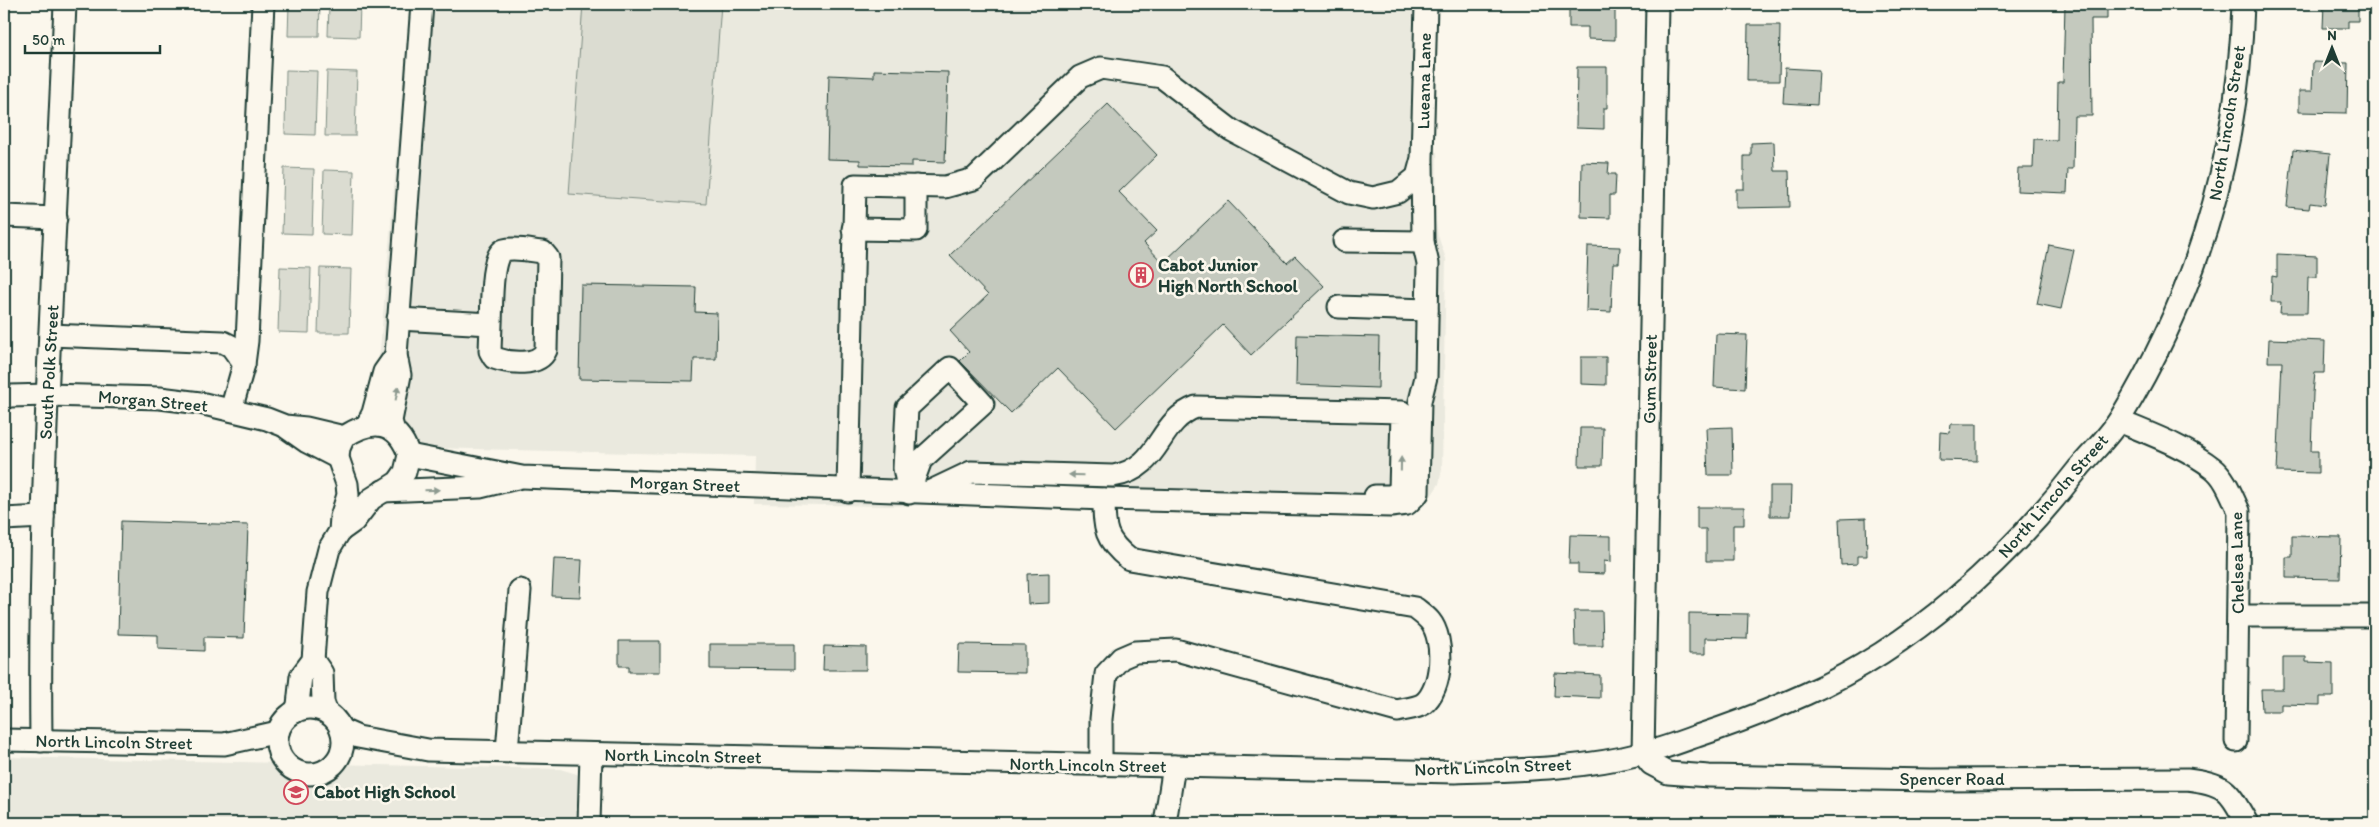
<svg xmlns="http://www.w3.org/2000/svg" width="2379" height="827" font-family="Itim,sans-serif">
<rect width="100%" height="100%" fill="#fbf7ec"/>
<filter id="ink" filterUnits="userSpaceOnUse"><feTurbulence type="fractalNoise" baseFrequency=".02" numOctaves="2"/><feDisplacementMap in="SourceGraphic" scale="10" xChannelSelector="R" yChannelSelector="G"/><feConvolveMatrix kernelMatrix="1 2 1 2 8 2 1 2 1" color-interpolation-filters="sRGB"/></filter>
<g filter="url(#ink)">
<g fill="#eae9de">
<path d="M410 4H1413L1412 151 1437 152 1436 221 1438 236 1446 259 1442 469 1439 484 1431 496 1421 506 1407 512 1005 503 890 506 754 504 755 456 430 448 393 442 365 434 380 350Z"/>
<path d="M4 757 560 769 577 774 583 780 588 823H4Z"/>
</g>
<g fill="#dbdcd1" stroke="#7d8c82">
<path d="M289 4H320L319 36H288Z"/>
<path d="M329 4H360L359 37 328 36Z"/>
<path d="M583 4H721L706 204 569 194Z"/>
<path d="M286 70 317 71 315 135 285 134Z"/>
<path d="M327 71 357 72 355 136H325Z"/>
<path d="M284 168 314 169 312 234 282 233Z"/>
<path d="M324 170 354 171 352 235 322 234Z"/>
<path d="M280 267 311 268 309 333 278 332Z"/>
<path d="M320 268 351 269 349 333H318Z"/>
</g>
<g fill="#c4c9be" stroke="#1f3d34">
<path d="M2065 4H2107V19H2091L2092 116H2074L2073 169H2068L2067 193 2017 191 2018 168H2033L2034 139 2057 140 2058 82H2063Z"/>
<path d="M2324 4H2358V21H2348V28H2323Z"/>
<path d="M1569 5 1615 6V40L1588 39V27H1569Z"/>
<path d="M1748 25H1780L1779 81H1747Z"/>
<path d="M2313 62 2348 63 2347 113 2299 112V91H2312Z"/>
<path d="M1577 67H1607V108H1604V129L1576 128Z"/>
<path d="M1785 68 1819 70 1817 105 1783 103Z"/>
<path d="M874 70 948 72 945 162 912 161V166L860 165V160L827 159 829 75 874 77Z"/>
<path d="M1108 104 1157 155 1119 192 1157 231 1144 243 1163 263 1228 201 1287 263 1295 256 1324 286 1251 355 1223 325 1116 428 1058 368 1011 413 960 361 969 352 950 331 988 295 950 255Z"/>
<path d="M1774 142 1775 171H1789L1790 207 1736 208V189H1744V156H1751V143Z"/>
<path d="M2293 150 2330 154 2325 205 2310 203 2309 209 2287 207Z"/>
<path d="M1582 162 1609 163 1608 174H1616L1615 195H1610V218L1581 217Z"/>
<path d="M2049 245 2074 250 2061 309 2037 304Z"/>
<path d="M1588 246 1620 247 1619 263H1613L1611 312 1586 311Z"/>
<path d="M2277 254 2317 256V277H2308L2307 313H2280L2281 302H2271L2272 276 2277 277Z"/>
<path d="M581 285 696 287 695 312 717 313 716 359H694L693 381 579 379Z"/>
<path d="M1716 334 1747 335 1745 389 1714 387Z"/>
<path d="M1297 335 1379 337 1378 388 1296 385Z"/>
<path d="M2269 339 2325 341 2324 373H2315L2313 393 2311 451H2318V473L2277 472 2282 362H2268Z"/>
<path d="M1581 357H1606V385L1581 384Z"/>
<path d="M1951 424H1977V461L1939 460 1940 432 1950 433Z"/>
<path d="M1732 427 1733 475H1708L1706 428Z"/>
<path d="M1580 428H1603L1602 466H1579Z"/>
<path d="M1770 486H1791L1790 516H1770Z"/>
<path d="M1697 507H1744V525H1733V561H1706V529H1697Z"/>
<path d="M1866 518 1867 556H1857V564L1841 565 1839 519Z"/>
<path d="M121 521 248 525 244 638 204 637V651L158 649V635L118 634Z"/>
<path d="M1570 535 1611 536V562L1604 561V574L1578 573V564H1569Z"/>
<path d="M2292 536 2341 537 2340 579 2286 578V557H2292Z"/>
<path d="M554 559 582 560 580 597 552 596Z"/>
<path d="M1049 573V603L1028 604 1027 574Z"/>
<path d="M1574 611H1602L1603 646H1575Z"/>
<path d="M1689 613 1748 614 1747 639 1705 638V654H1689Z"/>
<path d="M619 641H660V672H629V666H619Z"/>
<path d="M710 644H794V670L710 669Z"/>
<path d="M959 644 1025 645V673L958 672Z"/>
<path d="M824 646 866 647V670H823Z"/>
<path d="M2283 657H2306V662L2333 663V697H2320V705L2281 704V711H2262L2261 689H2283Z"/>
<path d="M1555 673 1600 675V698L1554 696Z"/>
</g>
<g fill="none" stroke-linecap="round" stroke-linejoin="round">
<defs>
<g id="minor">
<path d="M1657 4 1643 754 1651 764 1668 773 1709 776 1931 780 2187 779C2227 784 2228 790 2247 823"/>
<path d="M4 216 56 218"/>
<path d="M853 229 916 230V186"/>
<path d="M1344 241 1423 242"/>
<path d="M1339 307 1427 310"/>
<path d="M398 319 491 324 490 351 494 358C509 363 539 367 546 350L548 258 543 252C532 251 515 247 504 250 490 254 492 310 491 324"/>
<path d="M50 335 223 342 231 346 244 364"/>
<path d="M950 368 983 404 921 460 909 493 904 468 907 408Z"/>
<path d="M4 398 10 396 48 395 160 398 200 403 267 419 285 426 306 428 344 437C373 418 397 420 409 455"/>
<path d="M231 410 244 364 247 341 263 4"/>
<path d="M2119 421C2150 434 2186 447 2213 468 2226 478 2232 497 2239 511L2236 741"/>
<path d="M367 425 373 413 384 372 396 355"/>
<path d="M287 428 307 442 338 458"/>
<path d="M394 431 391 421 400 375 396 355 422 4"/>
<path d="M409 455 522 477 1104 499 1391 506 1407 504 1418 493 1420 401 1426 377 1428 264 1423 242 1422 159 1426 4"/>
<path d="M383 491 480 487 517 478"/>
<path d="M848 491 855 185 945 187 974 179 1080 77 1101 68 1162 77 1231 130 1349 193 1373 198 1398 192 1417 177 1421 162"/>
<path d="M931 491 971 472 1113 476C1162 468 1156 422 1196 407L1402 412 1400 491 1391 496H1375"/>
<path d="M4 519 43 517"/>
<path d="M340 531 354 521 371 499 398 482 405 472 409 455"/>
<path d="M2239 616H2375"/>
<path d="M313 660 322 673 323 702 327 713"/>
<circle cx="310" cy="741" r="33"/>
<path d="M295 712 298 705 301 676 313 660 318 592 329 549 340 531 341 517 348 495 347 484 338 458 339 448 344 437"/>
<path d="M342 730 358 737 428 750 1455 772C1518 770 1583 769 1644 753 1662 749 1680 742 1697 736 1734 724 1770 710 1806 694 1912 647 2008 560 2078 469 2092 452 2110 436 2121 417 2198 290 2239 153 2243 4"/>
<path d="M4 740 224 744 278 732"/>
<path d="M41 741C38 495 55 249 65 4"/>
<path d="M507 751 520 590"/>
<path d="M1101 765V719L1106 674 1121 658 1135 652 1176 650 1397 711C1405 709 1417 708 1423 704 1443 689 1445 639 1430 621 1426 616 1420 612 1415 608L1129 559C1105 540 1104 529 1104 499"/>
<path d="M589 823 591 754"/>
<path d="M1165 823 1174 766"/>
</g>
</defs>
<use href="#minor" stroke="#1f3d34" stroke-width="25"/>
<use href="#minor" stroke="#fbf7ec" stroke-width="21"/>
</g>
<defs><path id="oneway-solid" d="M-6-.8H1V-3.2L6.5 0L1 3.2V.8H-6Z" transform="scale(1.25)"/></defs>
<g fill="#8d9a90">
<use href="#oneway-solid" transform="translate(397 393) rotate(-79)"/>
<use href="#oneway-solid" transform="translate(1401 464) rotate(-89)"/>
<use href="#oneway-solid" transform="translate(1076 475) rotate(-179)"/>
<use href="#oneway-solid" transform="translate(432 490) rotate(-1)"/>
</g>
</g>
<defs>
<symbol id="building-ring" viewBox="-11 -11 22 22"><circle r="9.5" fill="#fbf7ec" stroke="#d1495b" stroke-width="1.5"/><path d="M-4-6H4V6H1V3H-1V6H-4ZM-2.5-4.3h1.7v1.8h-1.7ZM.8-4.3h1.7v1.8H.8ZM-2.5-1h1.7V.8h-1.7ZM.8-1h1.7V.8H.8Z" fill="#d1495b"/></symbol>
<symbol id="school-ring" viewBox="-11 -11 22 22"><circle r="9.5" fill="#fbf7ec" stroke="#d1495b" stroke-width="1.5"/><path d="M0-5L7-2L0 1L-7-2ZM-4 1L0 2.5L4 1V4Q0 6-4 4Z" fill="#d1495b"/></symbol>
</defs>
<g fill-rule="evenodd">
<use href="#building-ring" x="1127" y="261" width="28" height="28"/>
<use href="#school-ring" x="282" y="778" width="28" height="28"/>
</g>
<g text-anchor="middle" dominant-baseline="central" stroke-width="5" stroke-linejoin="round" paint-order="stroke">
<g font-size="18" fill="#1f3d34" stroke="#fbf7ec">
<text transform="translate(1424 81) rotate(-89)">Lueana Lane</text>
<text transform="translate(2227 123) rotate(-81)">North Lincoln Street</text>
<text transform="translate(49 372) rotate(-87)">South Polk Street</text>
<text transform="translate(1650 379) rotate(-89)">Gum Street</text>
<text transform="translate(153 401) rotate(5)">Morgan Street</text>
<text transform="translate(685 484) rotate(2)">Morgan Street</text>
<text transform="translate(2053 496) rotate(-49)">North Lincoln Street</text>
<text transform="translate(2237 563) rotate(-91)">Chelsea Lane</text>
<text transform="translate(114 742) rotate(1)">North Lincoln Street</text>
<text transform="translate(683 756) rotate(1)">North Lincoln Street</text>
<text transform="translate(1088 765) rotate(1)">North Lincoln Street</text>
<text transform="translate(1493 767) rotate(-2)">North Lincoln Street</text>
<text x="1952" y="779">Spencer Road</text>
</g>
<g font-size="18" font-weight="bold" fill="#1f3d34" stroke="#fbf7ec" text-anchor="start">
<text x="1158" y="265">Cabot Junior<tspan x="1158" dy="21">High North School</tspan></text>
<text x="314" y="792">Cabot High School</text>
</g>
</g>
<rect width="2379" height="827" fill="none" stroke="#fbf7ec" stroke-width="20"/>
<rect x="10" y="10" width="2359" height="807" fill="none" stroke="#1f3d34" stroke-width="2" filter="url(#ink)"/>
<g transform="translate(2332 48)" stroke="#fbf7ec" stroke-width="4" paint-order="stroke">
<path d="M0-4L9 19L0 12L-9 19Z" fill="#1f3d34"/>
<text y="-8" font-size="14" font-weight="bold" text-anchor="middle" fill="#1f3d34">N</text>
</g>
<path d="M25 45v8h135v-8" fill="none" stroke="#1f3d34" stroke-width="2.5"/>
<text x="32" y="45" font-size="15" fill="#1f3d34" stroke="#fbf7ec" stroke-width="4" paint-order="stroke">50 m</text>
</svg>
